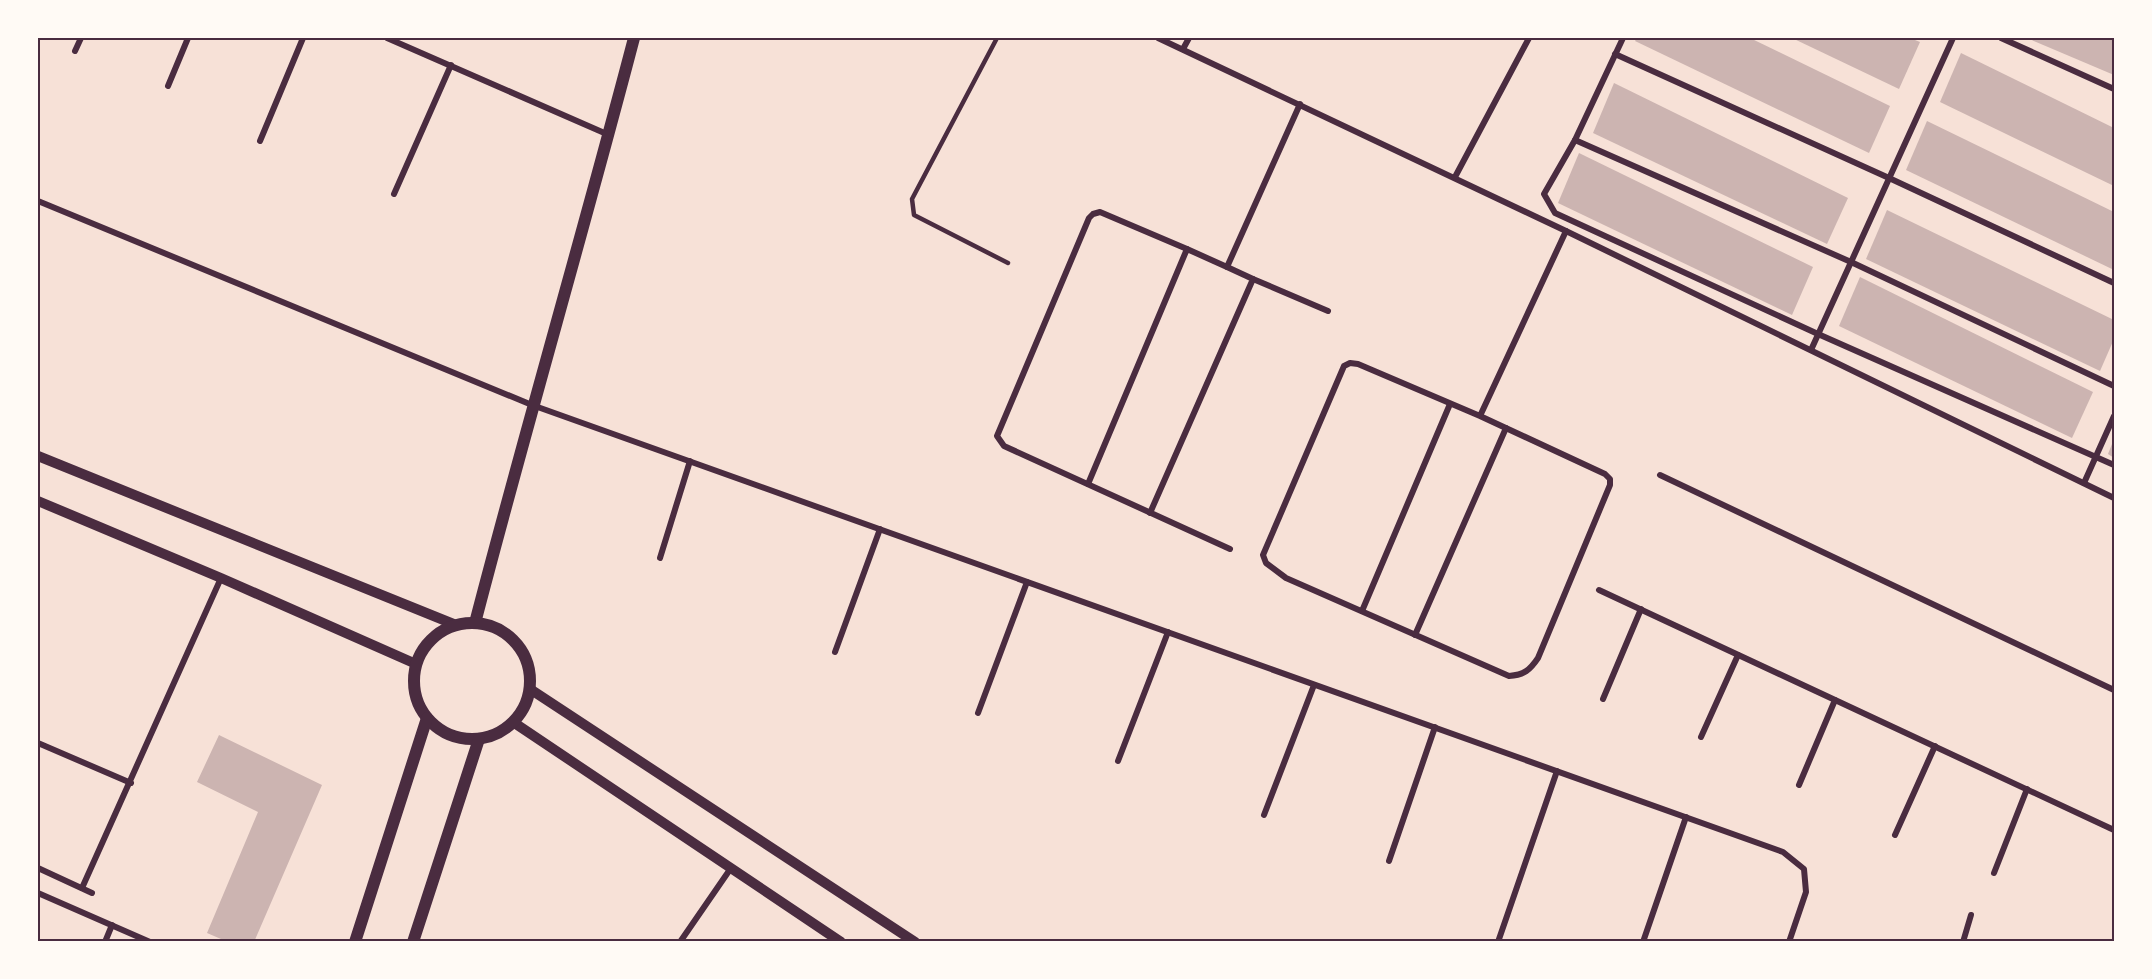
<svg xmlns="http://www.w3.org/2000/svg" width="2152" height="979" font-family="'Alegreya Sans',sans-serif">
<rect width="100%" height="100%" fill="#f7e1d7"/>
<g fill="#ccb4b1">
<path d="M1637 38H1750L1890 106 1869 153 1635 41Z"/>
<path d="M1792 38H1910L1920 42 1899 89Z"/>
<path d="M2027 38H2114V75Z"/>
<path d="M1961 53 2114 128V186L1940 102Z"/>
<path d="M1614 83 1848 198 1827 244 1593 133Z"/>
<path d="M1927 121 2114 212V270L1906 170Z"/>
<path d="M1579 153 1813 267 1792 315 1558 203Z"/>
<path d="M1887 210 2114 320V339L2100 371 1866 259Z"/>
<path d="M1860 277 2093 392 2072 438 1839 326Z"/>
<path d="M2114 439V458L2108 454Z"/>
<path d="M219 735 322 785 254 942H228L207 933 258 812 197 782Z"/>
</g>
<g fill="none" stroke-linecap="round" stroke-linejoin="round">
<path stroke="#4a2c40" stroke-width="4.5" d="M997 38 912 199 914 215 1008 263"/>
<g stroke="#4a2c40" stroke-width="6">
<path d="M387 38 609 135"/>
<path d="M1158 38 1566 231 2114 498"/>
<path d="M1623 38 1575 140 1544 194 1555 213 1818 334 2114 465"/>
<path d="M2001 38 2114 89"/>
<path d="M1183 49 1189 38"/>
<path d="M75 51 81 38"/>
<path d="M1615 54 1889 178 2114 283"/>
<path d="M168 86 188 38"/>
<path d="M1575 140 1851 262 2114 386"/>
<path d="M260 141 303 38"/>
<path d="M1455 177 1529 38"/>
<path d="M394 194 451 65"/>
<path d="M38 201 532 405 1783 852 1804 869 1806 892 1789 942"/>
<path d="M1187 249 1100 212 1093 214 1089 218 997 436 1004 446 1230 549"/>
<path d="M1253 279 1328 311"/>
<path d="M1811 350 1953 38"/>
<path d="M1480 416 1605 474 1610 479V485L1538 658C1530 670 1524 675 1509 676L1286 578 1266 563 1263 555 1344 366 1350 363 1358 364 1480 416 1566 231"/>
<path d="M1660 475 2114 690"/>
<path d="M2084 483 2114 416"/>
<path d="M1088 484 1187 249 1227 267 1300 104"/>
<path d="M1150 513 1253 279 1227 267"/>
<path d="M660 558 690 461"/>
<path d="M1599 590 2114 830"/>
<path d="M1362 611 1450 404"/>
<path d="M1415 635 1506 428"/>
<path d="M835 652 880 529"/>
<path d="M1603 699 1641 609"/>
<path d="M978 713 1027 582"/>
<path d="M1701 737 1738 655"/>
<path d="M38 743 131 783"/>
<path d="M1118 761 1168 632"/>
<path d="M1799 785 1835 700"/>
<path d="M1264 815 1314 685"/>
<path d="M1895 835 1935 746"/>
<path d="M1389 861 1435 727"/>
<path d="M38 868 92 893"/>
<path d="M1994 873 2027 789"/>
<path d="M82 888 221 578"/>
<path d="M38 893 150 942"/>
<path d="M105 942 112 925"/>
<path d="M680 942 731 868"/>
<path d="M1498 942 1557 771"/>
<path d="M1643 942 1686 817"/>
<path d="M1963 942 1971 915"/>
</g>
<g stroke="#4a2c40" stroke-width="10">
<path d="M38 456 456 625"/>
<path d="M38 501 221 578 416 664"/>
<path d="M530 689 915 942"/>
<path d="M513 722 841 942"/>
</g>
<g stroke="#4a2c40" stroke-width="12">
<path d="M475 623C526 427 583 233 634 38"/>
<circle cx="472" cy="681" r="58"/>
<path d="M355 942 427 718"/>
<path d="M413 942 479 739"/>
</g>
</g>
<rect width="2152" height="979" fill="none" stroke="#fffaf5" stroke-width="78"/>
<rect x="39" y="39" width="2074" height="901" fill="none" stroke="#4a2c40" stroke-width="2"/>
</svg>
